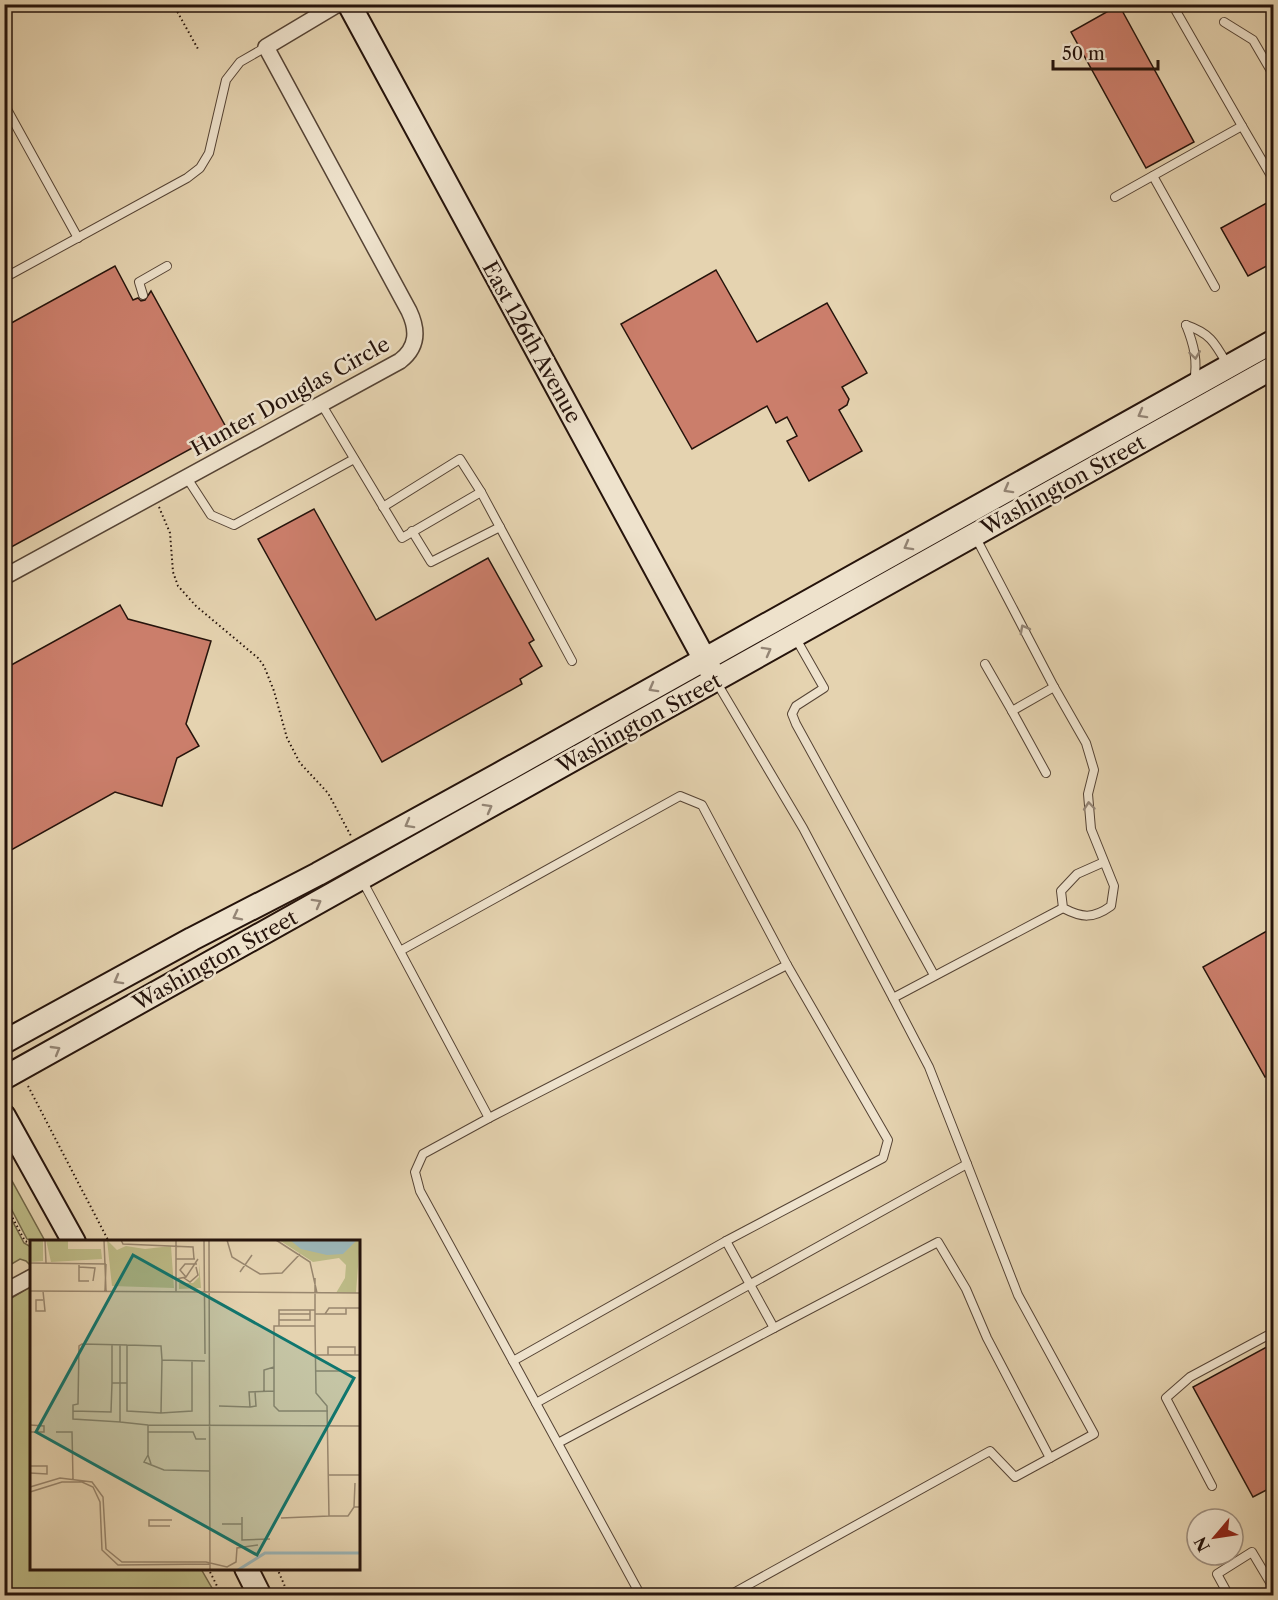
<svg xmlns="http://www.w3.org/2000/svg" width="1278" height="1600" font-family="'Libre Caslon Text',serif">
<rect width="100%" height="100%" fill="#e5d3b0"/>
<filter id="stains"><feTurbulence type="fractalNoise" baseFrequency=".00333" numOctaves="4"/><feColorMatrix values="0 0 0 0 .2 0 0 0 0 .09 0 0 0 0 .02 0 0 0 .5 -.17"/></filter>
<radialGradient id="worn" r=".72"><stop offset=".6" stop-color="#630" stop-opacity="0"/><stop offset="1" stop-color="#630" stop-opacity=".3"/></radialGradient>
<g fill="#bcba86" stroke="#706648" stroke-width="1.5">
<path d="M5 1167 8 1175 6 1176 9 1182 12 1181 45 1241H32L27 1239 5 1197Z"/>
<path d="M5 1207 24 1243 31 1247V1264L30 1265 26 1261 20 1259 10 1265 5 1254Z"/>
<path d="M31 1286 32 1568 201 1569 216 1595H5V1302Z"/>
</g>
<g fill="#cb7e6b" stroke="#25130b" stroke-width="1.5">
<path d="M1119 5 1194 142 1146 168 1071 32Z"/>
<path d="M1274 199V262L1248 276 1221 228Z"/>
<path d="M115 266 133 300 138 298 141 301 145 300 151 291 227 429 4 551V327Z"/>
<path d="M716 270 757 342 827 303 867 373 842 387 849 399 847 405 839 410 862 451 809 481 787 441 797 436 787 417 776 423 767 406 692 449 621 324Z"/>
<path d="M314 509 376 620 488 558 534 640 529 643 542 666 520 679 522 684 382 762 258 539Z"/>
<path d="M120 605 128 619 211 641 186 724 199 746 177 758 162 806 115 792 4 854V669Z"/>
<path d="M1274 927V1072L1265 1077 1203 967Z"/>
<path d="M1274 1343V1486L1253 1497 1193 1387Z"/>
</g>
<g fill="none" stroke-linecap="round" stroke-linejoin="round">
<defs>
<g id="lane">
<path d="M1224 22 1253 40 1274 76"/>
<path d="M4 104 78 238"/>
<path d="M1242 126 1270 174"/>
<path d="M1153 176 1215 287"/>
<path d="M1115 197 1242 126 1172 4"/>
<path d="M4 278 187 178 200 168 209 153 226 80 240 62 266 47"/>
<path d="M143 295 139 282 167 266"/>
<path d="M1186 325C1194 345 1198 361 1194 382"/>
<path d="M1186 325C1210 333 1215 343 1227 364"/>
<path d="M322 405 402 538 481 492 572 661"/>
<path d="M187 478 211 515 234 525 354 459"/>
<path d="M383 507 460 459 481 492"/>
<path d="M412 531 431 562 500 527"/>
<path d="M975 536 1054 687 1086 743 1094 770 1088 794 1091 829 1114 886 1111 906C1093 919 1082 918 1063 908L1061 891 1077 874 1104 862"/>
<path d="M795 637 824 688 796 706 792 714 796 724 934 975"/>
<path d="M985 664 1012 711 1054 687"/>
<path d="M717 683 803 828 893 998 1063 908"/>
<path d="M1012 711 1046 773"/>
<path d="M362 880 489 1118 787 965 702 805 680 796 400 951"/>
<path d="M893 998 929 1067 967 1164"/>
<path d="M489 1118 423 1154 415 1172 420 1191 513 1361 726 1241 883 1158 888 1140 787 965"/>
<path d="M726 1241 774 1328 938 1242 966 1289 987 1338 1050 1458"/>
<path d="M513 1361 641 1596"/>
<path d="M536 1403 967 1164 1018 1295 1094 1434 1015 1477 990 1451 728 1596"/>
<path d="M558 1443 774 1328"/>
<path d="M1212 1486 1166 1398 1190 1377 1274 1332"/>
<path d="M1229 1596 1217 1574 1252 1552 1274 1589"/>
</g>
<g id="street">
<path d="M4 577 400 361C418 347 418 330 409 311L266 47 338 4"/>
<path d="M4 1292 32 1277"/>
</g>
<g id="secondary">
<path d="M349 4 711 671"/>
<path d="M4 1042 192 939 318 874 505 771 1274 341"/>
<path d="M4 1078 1274 367"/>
<path d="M4 1116 74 1242"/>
<path d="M246 1568 260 1596"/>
</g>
</defs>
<use href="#lane" stroke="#554334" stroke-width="10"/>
<use href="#street" stroke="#554334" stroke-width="18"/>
<use href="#secondary" stroke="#25130b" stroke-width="26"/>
<g stroke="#25130b" stroke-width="2" stroke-dasharray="1.5 3" stroke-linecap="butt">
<path d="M173 4 198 49"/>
<path d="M159 507 170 533 173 572 178 586 196 606 258 658 264 666 274 691 287 738 300 763 328 793 351 836"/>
<path d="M28 1086 109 1242"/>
<path d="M4 1202 25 1241 32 1244"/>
<path d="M208 1568 222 1596"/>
<path d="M277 1568 289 1596"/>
</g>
<use href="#lane" stroke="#eee2cc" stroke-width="8"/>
<use href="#street" stroke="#eee2cc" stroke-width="15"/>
<use href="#secondary" stroke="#eee2cc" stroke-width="22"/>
</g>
<defs><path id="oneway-chevron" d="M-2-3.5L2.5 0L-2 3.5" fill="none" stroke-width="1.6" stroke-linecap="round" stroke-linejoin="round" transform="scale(1.5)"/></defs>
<g stroke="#948575">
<use href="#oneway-chevron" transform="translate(1195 355) rotate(82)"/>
<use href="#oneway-chevron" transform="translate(1142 414) rotate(151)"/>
<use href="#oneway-chevron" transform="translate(1008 489) rotate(151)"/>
<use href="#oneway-chevron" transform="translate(908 546) rotate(151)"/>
<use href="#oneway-chevron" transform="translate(1024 629) rotate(-118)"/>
<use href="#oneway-chevron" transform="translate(767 651) rotate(-29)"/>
<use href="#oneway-chevron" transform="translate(653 688) rotate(151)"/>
<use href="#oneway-chevron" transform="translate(1089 806) rotate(-95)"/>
<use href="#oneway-chevron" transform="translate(488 808) rotate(-29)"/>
<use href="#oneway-chevron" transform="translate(409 824) rotate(151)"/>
<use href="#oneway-chevron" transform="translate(317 903) rotate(-29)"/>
<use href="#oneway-chevron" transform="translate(237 916) rotate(153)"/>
<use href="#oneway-chevron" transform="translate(118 980) rotate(151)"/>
<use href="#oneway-chevron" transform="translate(56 1050) rotate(-30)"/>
</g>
<g text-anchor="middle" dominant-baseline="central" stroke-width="5" stroke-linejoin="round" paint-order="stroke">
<g font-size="21" fill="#25130b" stroke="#eee2cc">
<text transform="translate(532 342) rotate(61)">East 126th Avenue</text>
<text transform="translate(290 396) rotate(-29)">Hunter Douglas Circle</text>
<text transform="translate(1063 485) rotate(-29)">Washington Street</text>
<text transform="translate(639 723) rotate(-29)">Washington Street</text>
<text transform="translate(215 960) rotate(-29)">Washington Street</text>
</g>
</g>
<g transform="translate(30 1240)">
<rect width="330" height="330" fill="#e5d3b0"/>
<path d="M0 0H13V21L0 22ZM16 0H38V9H71L72 19 21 22ZM77 0 87 10 96 6 115 9 141 6 144 48 82 46ZM249 0H330L326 53H306L315 38 316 25 309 18 283 22ZM169 23 171 48 149 49V43H163L169 37Z" fill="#bcba86"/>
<path d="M260 0H327L313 14 297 15 271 9Z" fill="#9bb5b7"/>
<path fill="none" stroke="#9bb5b7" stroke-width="3" d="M208 330 235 313H330"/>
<path fill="none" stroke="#98866e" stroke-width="1.5" d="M15 0 16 23M74 0 76 51M91 0 93 4 163 7 164 19M174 0 175 114M179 0 180 330M197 0 202 17 230 34 252 33 270 14M246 0 280 22 287 53M146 19H165M0 23 76 24M49 25V41H59M49 27 65 28 63 41M210 32 222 15M156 37 150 30 155 24H167M154 38 160 42 168 35 166 27M285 38V86H244V166L249 171H298M146 39 156 37 168 19M0 51 330 53M13 51 15 71H6V60H13M75 51 76 24M146 52V0M249 74H280M285 74H295L299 68H330M295 74H316V68M249 80H280V70M249 86V70H285M90 105V182L43 179V165L48 164 49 106 52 104 97 105M286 115H330M298 115V107H325V115M162 120V171L131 173 132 120 175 121M286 131H330M82 143V105M234 152V130L244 127M189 166 220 167 219 152 244 151M220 167 226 166 225 152M43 171 81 172 82 143H97M131 173 97 171V105L131 106 132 120M90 182 118 185M0 185 14 186V192H0M26 192H42L43 239M118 192H163L166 199H176M118 215V185L330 186M121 224 118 215 114 222 134 230 179 231M0 226H17V234L0 233M299 235H330M325 243 324 267H330M0 247 30 238 62 242 73 257 76 309 92 322H176L197 327 206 322 207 308 228 305M0 252 32 242H52L63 247 70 262 72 310 88 325 180 324M299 276H318L324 267M212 277V300L240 299M251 278 299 276 297 166 286 153 285 86M192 284H212M140 286H119V280H142"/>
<path fill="#0f766e" fill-opacity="0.15" stroke="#0f766e" stroke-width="3" d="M103 15 324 138 227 315 6 192Z"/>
<rect width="330" height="330" fill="none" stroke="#25130b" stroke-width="3"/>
</g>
<rect width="1278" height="1600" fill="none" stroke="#e5d3b0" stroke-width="24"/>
<rect x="6" y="6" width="1266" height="1588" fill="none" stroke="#25130b" stroke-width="3"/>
<rect x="12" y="12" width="1254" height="1576" fill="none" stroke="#25130b" stroke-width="1.5"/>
<g transform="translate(1215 1537) rotate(241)"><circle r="28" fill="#eee2cc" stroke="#9e8f7f" stroke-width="1.5"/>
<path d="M0-4.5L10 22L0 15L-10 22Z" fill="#8f2418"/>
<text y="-9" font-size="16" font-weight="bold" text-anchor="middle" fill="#25130b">N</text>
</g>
<path d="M1053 60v9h105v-9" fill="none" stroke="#25130b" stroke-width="3"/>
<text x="1062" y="60" font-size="18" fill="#25130b" stroke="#eee2cc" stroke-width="4.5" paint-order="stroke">50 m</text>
<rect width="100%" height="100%" filter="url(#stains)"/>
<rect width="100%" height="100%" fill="url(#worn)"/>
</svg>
